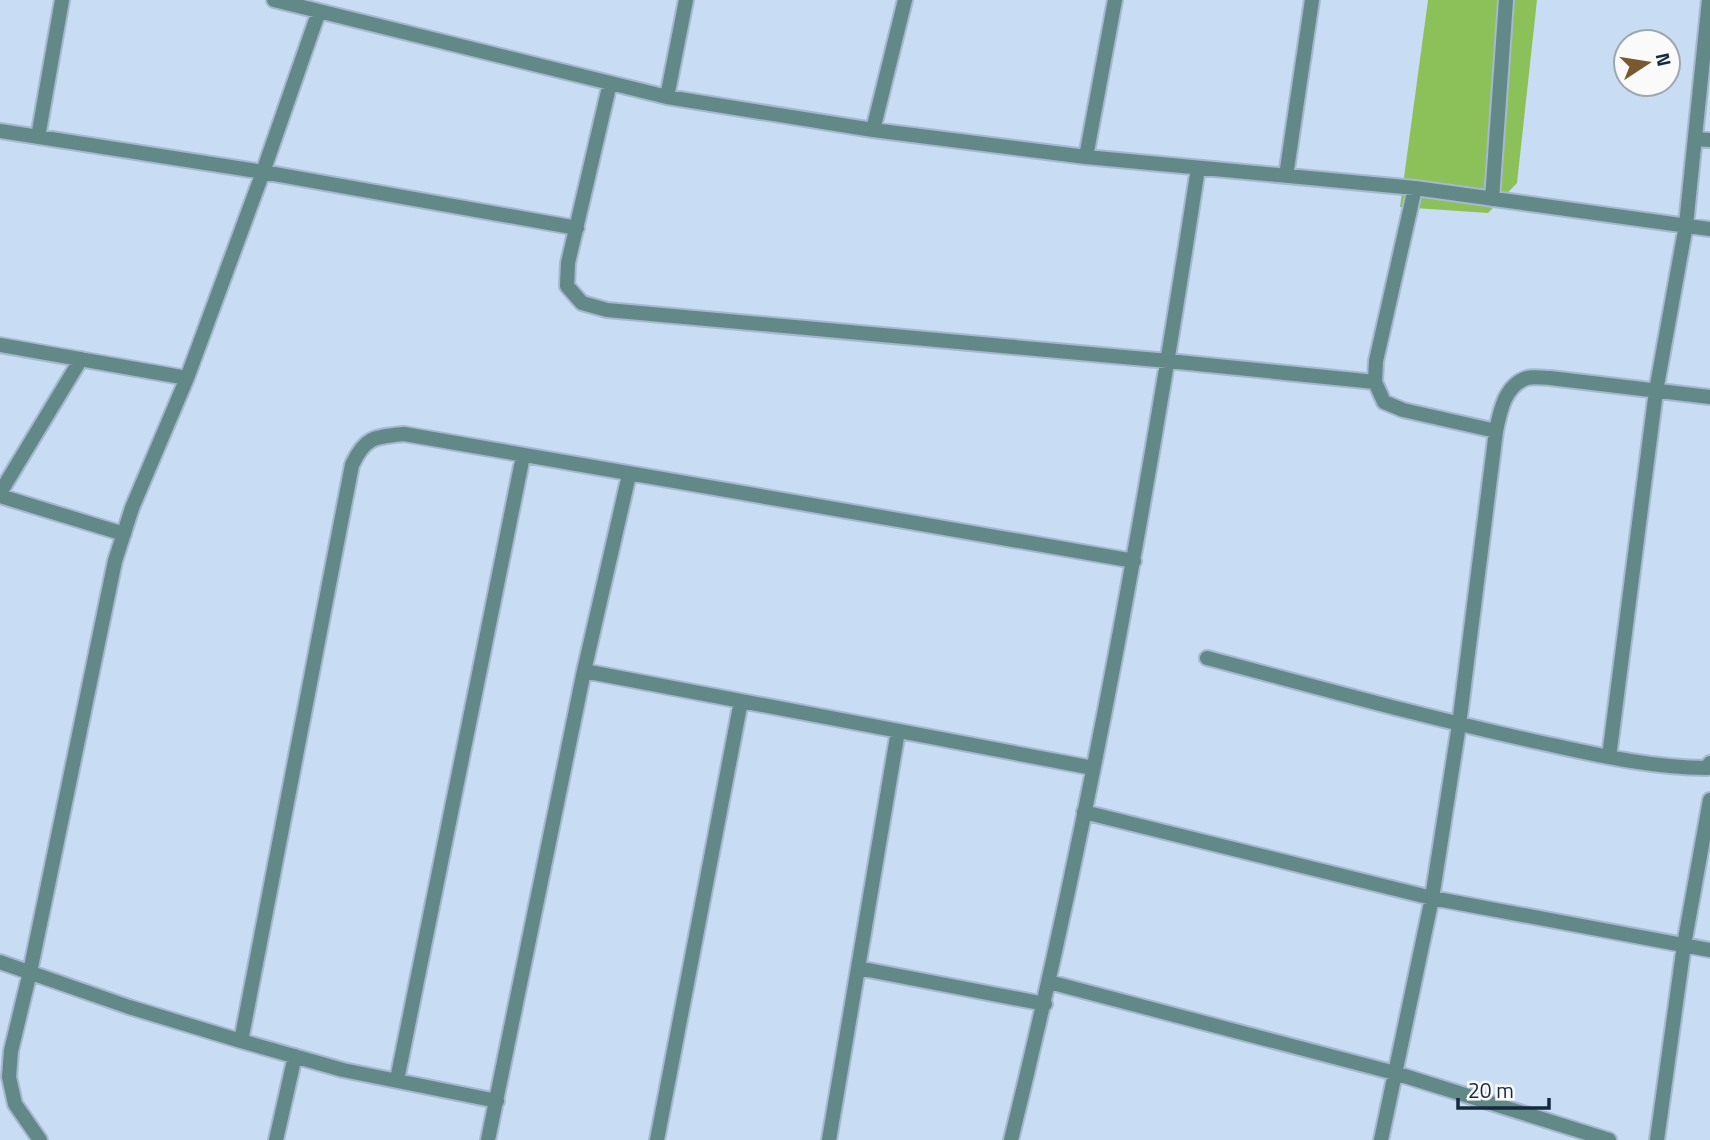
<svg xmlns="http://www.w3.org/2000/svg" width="1710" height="1140" font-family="'Titillium Web',sans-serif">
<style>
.green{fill:#8cc15a}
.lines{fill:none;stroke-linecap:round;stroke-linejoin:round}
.street-casing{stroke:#a4b8cf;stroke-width:18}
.street{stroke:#628987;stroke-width:14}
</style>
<rect width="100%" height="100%" fill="#c8dcf3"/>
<path class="green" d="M1428,0h109l-20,183 -29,30 -88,-6z"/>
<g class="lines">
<defs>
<path id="street" d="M274,0l393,97 206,33 213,27 329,31 295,41
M610,83l-42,180 -1,23 15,17 25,7 561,51 207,21
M667,97l19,-97
M873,130l32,-130
M0,131l263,41 314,56
M38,137l24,-137
M1695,139l15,1
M1086,157l29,-157
M1286,176l26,-176
M1415,188l-39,173 -1,21 9,20 19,8 93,21
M1492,199l14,-199
M0,345l187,33
M0,493l81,-134
M0,496l124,38
M1207,658c110,29 220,60 331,84 55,12 112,26 169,26l3,-5
M584,671l509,97
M1609,757l47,-366 30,-166 23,-225
M1084,812l348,86 278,52
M0,962l129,45 112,34 102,29 154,31
M858,968l187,36
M1049,982l346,91 214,67
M241,1041l111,-576c13,-28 22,-28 52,-31l730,127
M397,1080l126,-624
M40,1140l-25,-36 -6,-27 2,-26 19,-79 85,-411 17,-53 55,-130 76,-206 56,-161
M276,1140l19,-84
M488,1140l96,-469 45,-196
M657,1140l84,-439
M829,1140l69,-409
M1011,1140c79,-321 137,-646 187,-972
M1381,1140l51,-242 27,-173 37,-294c4,-20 9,-46 31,-53 7,-2 17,0 23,0l160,19
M1657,1140l27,-195 26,-145"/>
</defs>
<use href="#street" class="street-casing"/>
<use href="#street" class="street"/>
</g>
<g transform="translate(1647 63) rotate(78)"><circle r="33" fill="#fafafa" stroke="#9ea6af" stroke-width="2"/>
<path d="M0-5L12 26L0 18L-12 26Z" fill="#7a592f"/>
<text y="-10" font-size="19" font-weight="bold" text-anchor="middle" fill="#15293f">N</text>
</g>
<path d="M1458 1098v10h91v-10" fill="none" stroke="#15293f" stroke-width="3.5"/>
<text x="1468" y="1098" font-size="21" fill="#15293f" stroke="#fafafa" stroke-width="5" paint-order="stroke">20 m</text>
</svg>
